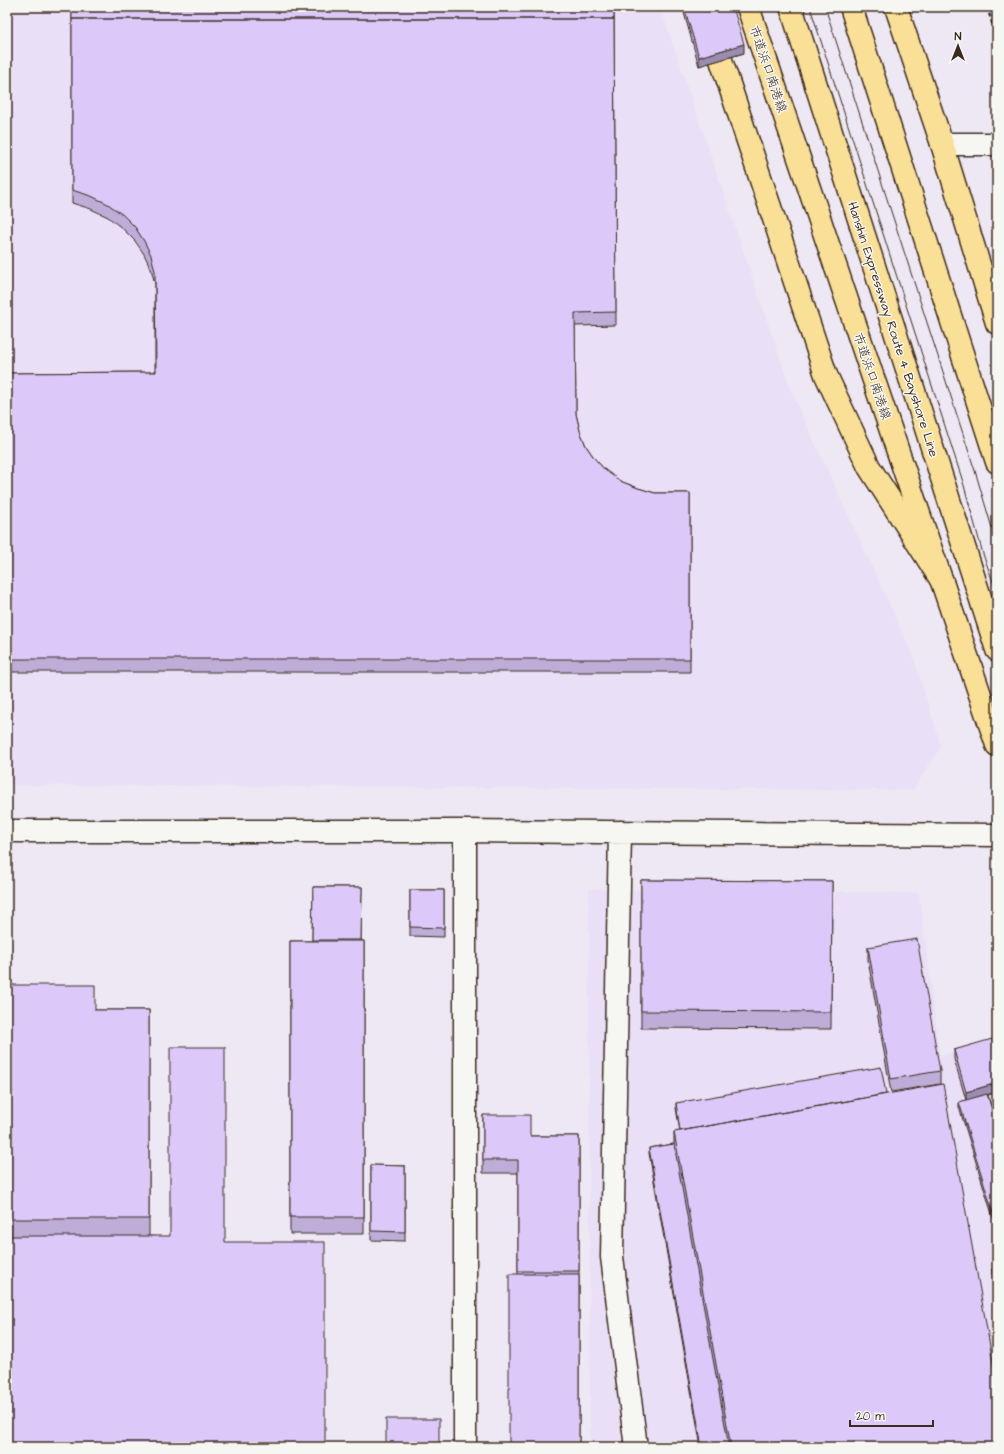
<svg xmlns="http://www.w3.org/2000/svg" width="1004" height="1454" font-family="'Architects Daughter','Klee One',sans-serif">
<style>
.built{fill:#e9dff6}
.lines{fill:none;stroke-linecap:round;stroke-linejoin:round}
.minor-casing{stroke:#3b2a1e;stroke-width:25}
.major-casing{stroke:#3b2a1e;stroke-width:25}
.highway-casing{stroke:#3b2a1e;stroke-width:25}
.path{stroke:#3b2a1e;stroke-width:2.5;stroke-dasharray:4 3;stroke-linecap:butt}
.minor{stroke:#f6f6f2;stroke-width:22}
.major{stroke:#fadf96;stroke-width:22}
.highway{stroke:#fadf96;stroke-width:22}
.tram{stroke:#3b2a1e;stroke-width:1}
.wall{fill:#bdadd7;stroke:#3b2a1e}
.shaded-wall{fill:#9a8daf;stroke:#3b2a1e}
.building{fill:#dcc9fa;stroke:#3b2a1e}
.labels{text-anchor:middle;stroke-width:3;stroke-linejoin:round;paint-order:stroke}
.street-label{font-size:13px;fill:#3b2a1e;stroke:#f6f6f2}
</style>
<rect width="100%" height="100%" fill="#eee8f4"/>
<filter id="ink" filterUnits="userSpaceOnUse"><feTurbulence type="fractalNoise" baseFrequency=".025" numOctaves="2"/><feDisplacementMap in="SourceGraphic" scale="8" xChannelSelector="R" yChannelSelector="G"/><feConvolveMatrix kernelMatrix="1 2 1 2 8 2 1 2 1" color-interpolation-filters="sRGB"/></filter>
<g filter="url(#ink)">
<path class="built" d="M7,7h653l131,384 122,265 28,90 -28,44 -906,-5z
M589,889l330,4 21,163 57,-16v407h-407z"/>
<g class="lines">
<defs>
<path id="minor" d="M942,144h55
M7,831h458l532,4
M465,831v616
M620,832l-8,425 24,190"/>
<path id="major" d="M748,7l249,738
M896,7l46,137 55,179"/>
<path id="highway" d="M704,7l9,29 113,339 43,92 73,114
M791,7l206,643
M851,7l146,455"/>
</defs>
<use href="#minor" class="minor-casing"/>
<use href="#major" class="major-casing"/>
<use href="#highway" class="highway-casing"/>
<path class="path" d="M987,7l10,31"/>
<use href="#minor" class="minor"/>
<use href="#major" class="major"/>
<use href="#highway" class="highway"/>
<path class="tram" d="M810,7l153,475 20,72 14,39
M825,7l151,467 21,71"/>
</g>
<path class="wall" d="M72,7h542l2,318 -41,1 1,88 4,17 6,15 9,13 10,11 15,11 18,7 17,5h35v179h-683v-299l148,-1v-88l-4,-15 -7,-15 -9,-13 -12,-12 -15,-12 -17,-8 -19,-6z
M684,7l60,46 -45,13 -15,-53z
M641,880l191,1 -1,148 -190,-1z
M313,887h49l-1,54h3v293h-74v-293h22z
M410,890h34v47l-34,-1z
M868,947l72,124v13l-49,8 -23,-132z
M7,985l88,25h54v226l76,6 -218,205z
M997,1041v51l-9,3 9,30v98l-2,1 -36,-117v-5l7,-2 -12,-41v-9z
M886,1094l111,353h-296l-52,-294v-5l25,-4v-12l6,-1 -4,-23v-5z
M483,1115l47,21h49v311l-61,-173v-101h-35z
M371,1165l34,1v75l-34,-1z
M997,1268v22l-5,-16v-5z"/>
<path class="shaded-wall" d="M744,44v9l-45,13v-9z
M997,1083v9l-31,9v-9z
M995,1219h2v4l-2,1z"/>
<path class="building" d="M72,7h542v12h-542z
M684,7h49l11,37 -45,13z
M72,19h542l2,293 -41,1 1,101 4,17 6,15 9,13 10,11 15,11 18,7 17,5h35v166h-683v-286l149,-1 -1,-101 -4,-16 -7,-14 -9,-14 -12,-12 -15,-11 -17,-8 -19,-6z
M641,880l191,1 -1,131 -190,-1z
M313,887h49l-1,53h-49z
M410,890h34v38l-34,-1z
M917,939l23,132 -49,8 -23,-132z
M290,941h74v276h-74z
M7,985h88v25h54v209h-142z
M992,1039l1,4 4,-2v42l-31,9 -12,-42z
M170,1047h55v195h100v205h-318v-211h163z
M881,1067l5,27 -206,37 -4,-28z
M943,1084l54,301v62h-266l-57,-315z
M987,1094l10,31v94h-2l-36,-117z
M483,1115h47v21h49v135h-61v-111h-35z
M674,1144l55,303h-27l-53,-299z
M371,1165l34,1v66l-34,-1z
M997,1268v17l-5,-16z
M509,1274h70v173h-70z
M386,1419h53v28h-53z"/>
</g>
<g class="labels">
<g class="street-label">
<text transform="translate(769 69) rotate(71)" y="5">市道浜口南港線</text>
<text transform="translate(894 329) rotate(72)" y="5">Hanshin Expressway Route 4 Bayshore Line</text>
<text transform="translate(873 376) rotate(71)" y="5">市道浜口南港線</text>
</g>
</g>
<rect width="1004" height="1454" fill="none" stroke="#f6f6f2" stroke-width="24"/>
<rect x="12" y="12" width="980" height="1430" fill="none" stroke="#3b2a1e" stroke-width="1.5" filter="url(#ink)"/>
<g transform="translate(958 46)" stroke="#f6f6f2" stroke-width="3" paint-order="stroke">
<path d="M0-3L7 15L0 10L-7 15Z" fill="#3b2a1e"/>
<text y="-6" font-size="11" font-weight="bold" text-anchor="middle" fill="#3b2a1e">N</text>
</g>
<path d="M850 1420v6h83v-6" fill="none" stroke="#3b2a1e" stroke-width="2"/>
<text x="856" y="1420" font-size="12" fill="#3b2a1e" stroke="#f6f6f2" stroke-width="3" paint-order="stroke">20 m</text>
</svg>
